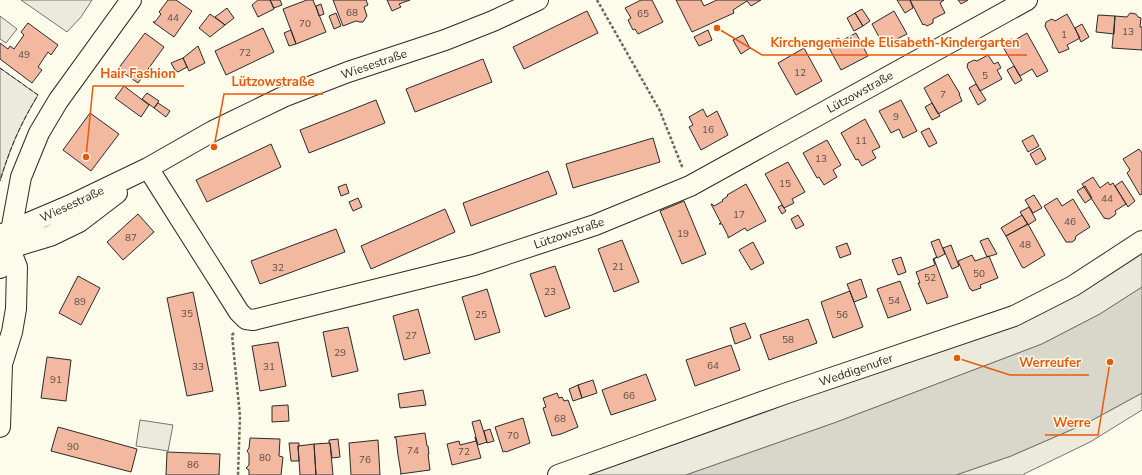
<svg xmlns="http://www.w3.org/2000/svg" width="1142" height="475" font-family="'Nunito Sans',sans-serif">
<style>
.green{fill:#ecebdb;stroke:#74746e}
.parking{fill:#eceadb;stroke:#74746e}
.water{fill:#d8d7c9;stroke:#74746e}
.building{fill:#f2b8a0;stroke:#2b2b2b}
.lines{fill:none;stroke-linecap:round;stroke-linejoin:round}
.minor-casing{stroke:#2b2b2b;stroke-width:22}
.path{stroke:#6a6964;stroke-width:2.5;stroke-dasharray:3 2;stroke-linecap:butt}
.minor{stroke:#fdfbea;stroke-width:20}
.fence{stroke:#2b2b2b;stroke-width:1;stroke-dasharray:5 2;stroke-linecap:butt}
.labels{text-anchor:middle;stroke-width:3;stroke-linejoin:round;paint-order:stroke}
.number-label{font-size:10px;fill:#5d4e48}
.street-label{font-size:12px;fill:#2b2b2b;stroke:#fdfbea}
.leader{fill:none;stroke:#e8590c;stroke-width:1.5}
.callout-dot{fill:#e8590c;stroke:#fdfbea;stroke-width:1.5}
.callout-label{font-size:13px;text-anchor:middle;font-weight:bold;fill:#e8590c;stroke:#fdfbea;stroke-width:3;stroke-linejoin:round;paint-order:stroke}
</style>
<rect width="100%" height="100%" fill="#fdfbea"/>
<path class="green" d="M0,68l38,27c-18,30 -28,53 -38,86z
M1142,249v38l-42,27 -58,30 -208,79 -148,52h-114l297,-103z
M1142,393v17l-52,32 -66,32v1h-68l55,-19 76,-33z"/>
<path class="parking" d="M21,0h71l-11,17 -14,15z
M0,16l17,13 -11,14 -6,-4z
M140,420l33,5 -5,26 -32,-5z"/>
<path class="water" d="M1142,287v106l-55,30 -76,33 -55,19h-270l148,-52 208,-79 58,-30z"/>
<path class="building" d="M168,0h8l16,11 -18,26 -21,-15h2l6,-8 -2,-2z
M258,0h12l4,9 -16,8 -6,-12z
M270,0h10l2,5 -8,3z
M307,0h6l13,32 -30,12 -13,-35z
M333,0h33l2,5 -4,2 3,9 -4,6h-3l-4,-1 -13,5z
M387,0h23l-11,4 2,3 -9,4z
M641,0h11l11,22 -25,12 -3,-5 -2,1 -5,-10 3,-2 -6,-10z
M676,0h25l3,6 13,-6h44l-10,6 -4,-5 -14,9 1,3 -42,19z
M897,0h13l3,8 -8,5z
M910,0h34l-4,3 5,10 -12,6v4l-6,3 -3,-2 -1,1z
M958,0h10l-7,4z
M321,4l3,10 -5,2 -3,-10z
M227,8l7,10 -9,7 -10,-8z
M862,9l8,12 -7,5 -8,-13z
M587,11l11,22 -74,36 -11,-22z
M894,11l13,23 -12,6v4l-6,3 -3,-2 -2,1 -12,-22z
M336,13l5,13 -7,3 -5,-13z
M855,13l8,13 -9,5 -7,-13z
M1130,13l6,1 2,3 3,1 -1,9h2v23l-30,-2 3,-32 12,1z
M210,14l15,11 -15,12 -11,-9z
M1067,14l13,24 -13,7 2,4 -10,4 -14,-27 1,-4 6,-3 3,2z
M1098,15l17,1 -1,18 -18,-2z
M28,23l30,22 -7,10 -3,-3 -10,15 4,3 -10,13 -32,-24v-16l8,6 2,-3 4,3 10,-14 -3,-3z
M1082,24l7,13 -8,5 -6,-14z
M263,28l11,24 -48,23 -11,-24z
M291,30l5,14 -7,2 -5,-13z
M708,30l4,10 -13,6 -5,-9z
M145,33l19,14 -26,36 -20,-14z
M856,33l12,23 -27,14 -14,-26 12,-6 2,3z
M1027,33l21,38 -11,6 -5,-8 -12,7 -17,-29 2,-1 1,-4 5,-3 4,1z
M743,35l7,13 -9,6 -8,-14z
M198,46l7,17 -16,8 -6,-13z
M804,48l18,33 -26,14 -18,-32z
M988,55l6,9 4,-2 3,6 -4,2 5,9 -22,12 -13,-24 1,-4 6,-3 3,1z
M183,58l4,9 -9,5 -3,-2 -4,-7z
M483,59l9,23 -77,30 -9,-23z
M1014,66l8,14 -7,4 -8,-14z
M948,74l12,20h-1l3,7 -24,13 -14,-26z
M976,84l10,16 -8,5 -9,-17z
M124,86l25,19 -8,12 -26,-19z
M147,93l12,8 -5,7 -12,-9z
M376,100l9,23 -76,30 -9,-23z
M901,100l16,31 -14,7 -4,-9 -8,4 -12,-22z
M158,103l12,8 -4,6 -12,-9z
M932,103l8,13 -8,4 -7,-13z
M703,109l4,8 10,-6 11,24 -27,15 -12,-23 4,-2 -4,-8z
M90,113l29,21 -28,37 -28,-21z
M865,119l15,28 -8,4 4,7 -14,8 -4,-7 -2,1 -15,-27z
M929,128l8,15 -8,4 -8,-15z
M1033,135l6,11 -11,6 -6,-11z
M653,138l7,24 -87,26 -7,-24z
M827,140l14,25 -8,5 4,7 -13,8 -5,-8 -2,1 -14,-25z
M271,144l10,23 -74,35 -11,-22z
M1040,148l6,11 -10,6 -6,-11z
M1139,149l3,4v41l-2,1 -13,-22 3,-3 -7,-11z
M788,162l17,30 -13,7 2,4 -10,5 -19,-34z
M548,171l9,23 -86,32 -8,-23z
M1093,177l7,11 8,-6 2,3 3,-2 13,21 -11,7 1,2 -1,2 -6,4 -5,-1 -22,-34z
M1122,181l13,20 -7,6 -13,-21z
M346,184l3,9 -8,3 -3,-9z
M746,184l20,37 -19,10 -2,-3 -17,10v-2l-6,-12h-3l2,-1 -10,-19h1l2,2 9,-5 -1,-1 6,-4 -1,-1z
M1085,186l7,12 -7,5 -8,-12z
M1034,195l8,13 -9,5 -8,-13z
M358,198l4,9 -9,4 -4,-9z
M1057,198l5,8 11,-7 17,28 -14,9 -1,4 -3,2h-6l-22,-36z
M684,201l22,53 -24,10 -22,-53z
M782,205l4,6 -4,3 -4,-7z
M1029,207l7,13 -8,5 -8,-13z
M445,209l10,23 -84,37 -10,-23z
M138,214l16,18 -31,28 -16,-18z
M798,215l6,10 -8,4 -5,-10z
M1022,215l6,9 -22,12 -5,-8z
M1028,224l17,31 -21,13 -2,-1 -16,-31z
M336,229l9,23 -85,32 -9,-23z
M988,238l9,16 -10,3 -7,-16z
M939,239l6,15 -8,4 -6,-16z
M622,240l17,42 -25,10 -16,-43z
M753,242l11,21 -13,7 -12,-20z
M847,243l4,11 -11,4 -4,-11z
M951,245l8,21 -7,3 -9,-21z
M972,255l3,6 14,-5 9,22 -18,7 1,3 -9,3 -1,-2h-1l-12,-28z
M901,257l5,15 -8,3 -6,-15z
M937,257l-3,2 14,38 -21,7 -9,-21h2l-4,-11 19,-7 -2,-6z
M555,266l15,42 -25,9 -15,-43z
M78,276l22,12 -19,37 -22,-12z
M861,279l6,18 -13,5 -7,-18z
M900,281l11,29 -23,8 -11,-29z
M487,289l13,43 -25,8 -13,-43z
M850,291l13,36 -30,11 -12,-36z
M193,292l20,99 -26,5 -20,-98z
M418,309l12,44 -26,7 -11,-44z
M808,319l9,24 -48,17 -9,-25z
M745,323l6,15 -16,6 -5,-16z
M348,327l10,44 -26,6 -9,-45z
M278,342l8,44 -26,5 -8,-45z
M731,345l9,25 -45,16 -9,-26z
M47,357l24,3 -5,41 -25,-3z
M646,374l10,26 -45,15 -9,-25z
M593,380l4,13 -15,5 -4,-13z
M578,385l4,13 -9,3 -4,-12z
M423,390l3,15 -26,3 -2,-14z
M557,393l2,5 3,-1 2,4 4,-1 10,27 -17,7 -9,2 -9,-28 3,-1 -3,-9z
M288,405l1,16 -17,1v-16z
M523,418l7,25 -24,9 -1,-1 -2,1 -8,-25z
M480,420l7,22 -9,3 -6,-23z
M58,427l79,22 -6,23 -80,-21z
M490,429l4,12 -7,2 -3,-12z
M425,433l2,13h1l1,8h-1l2,16 -30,4 1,-1 -3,-18 -2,-17 -2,-1z
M475,437l6,21 -29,7 -5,-21 12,-3 1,4 16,-4z
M250,438l30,1 -1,17 4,1 -2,18h-32v-5l-3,-2 3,-3v-11l-2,-3 2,-3z
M338,439l2,18 -8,1 -2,-15h-1v-3z
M378,440l2,35h-29l-2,-32z
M289,443h10v3h-1l1,15h-8z
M330,443l3,32h-17l-2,-31z
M314,444l2,31h-16l-2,-29z
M167,452l53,2 -1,21h-53z"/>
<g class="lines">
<defs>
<path id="minor" d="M148,168l91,144 7,7 7,1 221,-55 121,-40 95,-39 337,-186
M0,235l71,-30 77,-37 65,-37 70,-34 65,-25 97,-32 48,-19 45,-21
M0,251l50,-15 29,-14 38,-29
M0,268l10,-19 1,-18 10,-54 18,-44 19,-32 73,-101
M2,364l10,-32 4,-23 1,-42 -7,-18
M0,427l2,-63 -2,-12
M558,475l229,-82 227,-77 59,-30 69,-45"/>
</defs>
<use href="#minor" class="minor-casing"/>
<path class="path" d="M597,0l63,111 23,58
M234,333l-2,2 8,81 -2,59"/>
<use href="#minor" class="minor"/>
<path class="fence" d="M0,68l38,27c-18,30 -28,53 -38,86"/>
</g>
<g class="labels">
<g class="number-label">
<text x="352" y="16">68</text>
<text x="643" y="17">65</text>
<text x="173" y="21">44</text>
<text x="305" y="27">70</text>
<text x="1128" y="35">13</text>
<text x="1064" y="38">1</text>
<text x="245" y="56">72</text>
<text x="24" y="58">49</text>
<text x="800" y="76">12</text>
<text x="985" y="79">5</text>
<text x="943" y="98">7</text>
<text x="896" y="120">9</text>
<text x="708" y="133">16</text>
<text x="861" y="144">11</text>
<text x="821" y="162">13</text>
<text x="785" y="187">15</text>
<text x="1107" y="202">44</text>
<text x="739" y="218">17</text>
<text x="1070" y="225">46</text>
<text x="683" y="237">19</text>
<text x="131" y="241">87</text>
<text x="1025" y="248">48</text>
<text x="618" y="270">21</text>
<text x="278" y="271">32</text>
<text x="979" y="277">50</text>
<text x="930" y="281">52</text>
<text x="550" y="295">23</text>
<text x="894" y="304">54</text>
<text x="80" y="305">89</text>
<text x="187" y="317">35</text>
<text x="481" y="318">25</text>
<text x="842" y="318">56</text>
<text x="411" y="339">27</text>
<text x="788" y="343">58</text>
<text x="340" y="356">29</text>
<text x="713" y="369">64</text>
<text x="198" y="370">33</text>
<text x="269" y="370">31</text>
<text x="56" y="383">91</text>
<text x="629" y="399">66</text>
<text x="560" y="422">68</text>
<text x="513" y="439">70</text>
<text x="73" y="450">90</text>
<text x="413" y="454">74</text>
<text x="464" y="455">72</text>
<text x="265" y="461">80</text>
<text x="365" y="463">76</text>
<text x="193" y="468">86</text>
</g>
<g class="street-label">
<text transform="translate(374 64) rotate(-19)" y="4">Wiesestraße</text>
<text transform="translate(860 92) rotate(-29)" y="4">Lützowstraße</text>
<text transform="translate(72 204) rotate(-25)" y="4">Wiesestraße</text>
<text transform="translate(569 233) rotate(-19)" y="4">Lützowstraße</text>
<text transform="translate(856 370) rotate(-19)" y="4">Weddigenufer</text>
</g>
</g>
<path class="leader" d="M717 28L762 55H1027M86 157L93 86H184M214 147L224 94H323M957 358L1010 375H1089M1110 362L1098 435H1045"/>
<g class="callout-dot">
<circle cx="717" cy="28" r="4"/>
<circle cx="86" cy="157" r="4"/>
<circle cx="214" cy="147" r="4"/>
<circle cx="957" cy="358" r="4"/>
<circle cx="1110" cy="362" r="4"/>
</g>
<g class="callout-label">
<text x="895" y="47">Kirchengemeinde Elisabeth-Kindergarten</text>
<text x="138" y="78">Hair Fashion</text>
<text x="273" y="86">Lützowstraße</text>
<text x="1050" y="367">Werreufer</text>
<text x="1072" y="427">Werre</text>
</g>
</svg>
